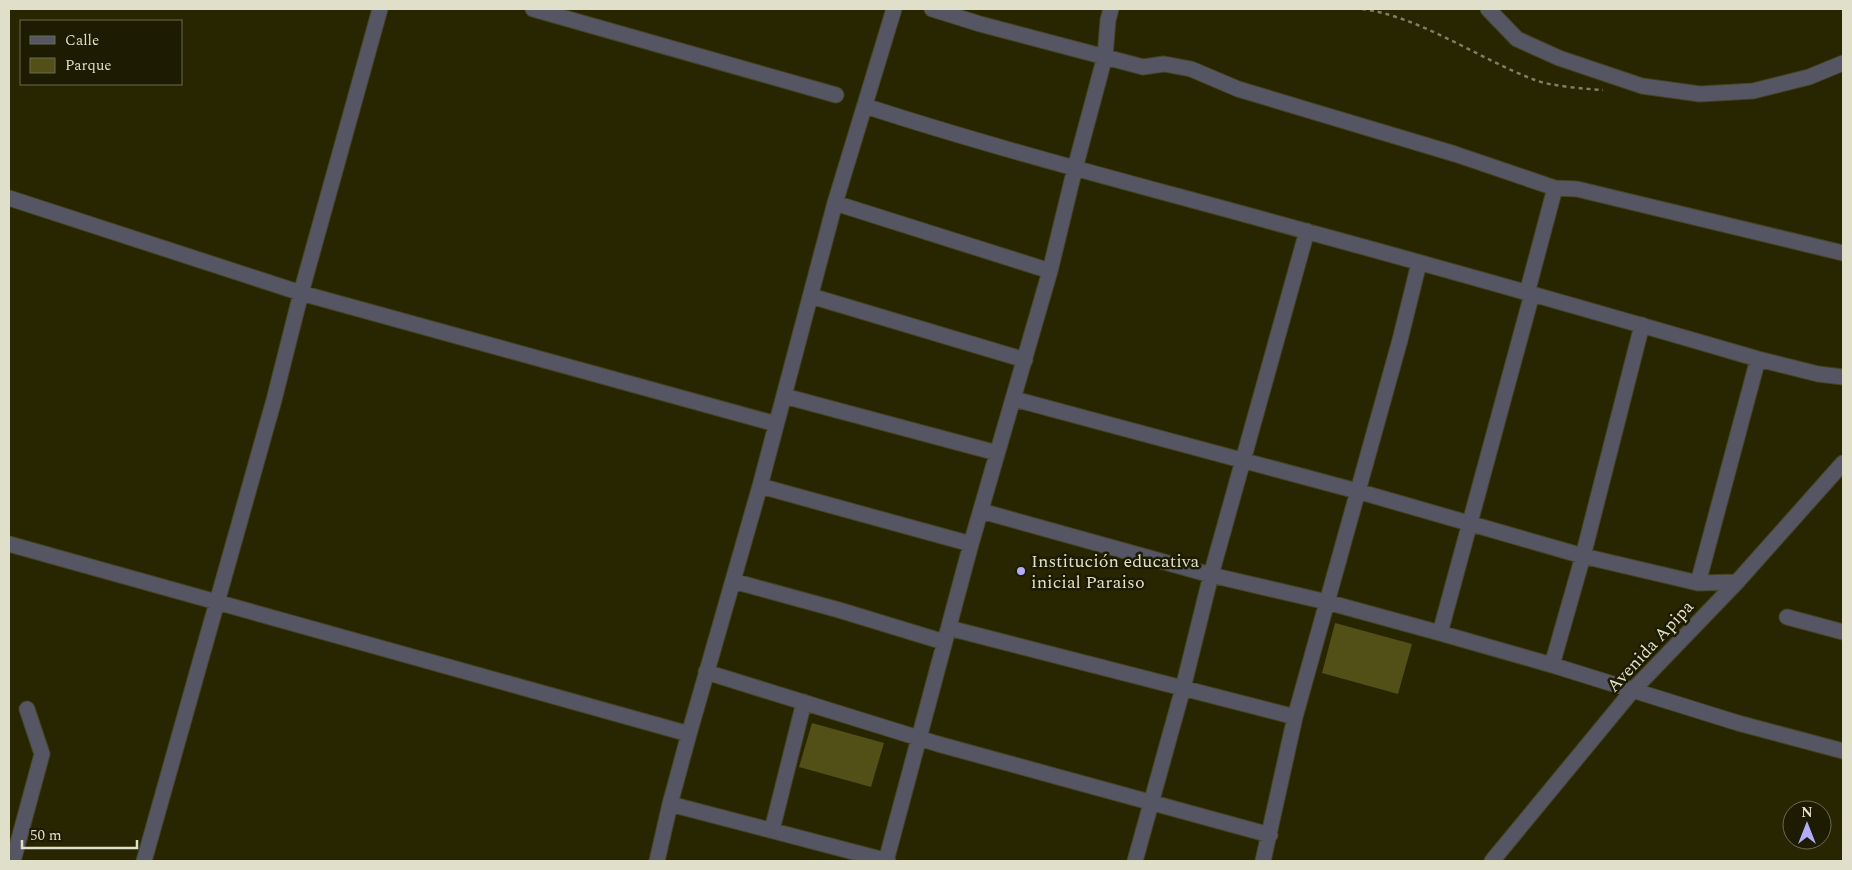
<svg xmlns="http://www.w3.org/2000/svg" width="1852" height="870" font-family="Spectral,serif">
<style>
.green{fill:#525017}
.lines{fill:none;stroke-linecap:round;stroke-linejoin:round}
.minor-casing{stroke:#444421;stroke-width:17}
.path{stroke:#807f62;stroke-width:2.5;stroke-dasharray:4 4;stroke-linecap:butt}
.minor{stroke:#555564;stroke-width:15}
.poi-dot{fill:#b3adf9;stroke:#1d1c02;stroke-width:2}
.labels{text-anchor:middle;stroke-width:5;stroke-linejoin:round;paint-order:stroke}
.poi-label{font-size:18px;fill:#dfdfca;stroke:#1d1c02;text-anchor:start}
.street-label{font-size:18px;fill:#dfdfca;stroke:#1d1c02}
</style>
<rect width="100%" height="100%" fill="#272601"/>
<path class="green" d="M1335,623l77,21 -14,50 -76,-21z
M812,723l72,20 -13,44 -72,-20z"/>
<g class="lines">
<defs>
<path id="minor" d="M533,9l303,86
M932,9l48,15 163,43 21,-3 27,5 47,20 217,65 100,34 22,1 266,64
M1488,9l29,30 42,19 83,28 58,8 53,-3 56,-14 34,-14
M865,106c145,47 293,84 440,125 151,41 302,84 453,128l60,15 25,3
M9,198l292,95 475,131
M835,203l215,68
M1527,293l28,-105
M811,296l214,64
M784,396l213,57
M1014,399l343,92 226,65 115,27 39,-1
M760,486l211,58
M981,511l230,64 116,27 113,31 112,32 186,58 105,28
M9,544l680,190
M733,581l106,29 105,32
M1698,583l60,-224
M1787,617l56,15
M949,628l346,89
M1440,633l92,-339
M1552,665l31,-109 59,-231
M706,672l232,72 332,91
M670,804l218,57
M772,830l32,-128
M13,861l29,-107 -15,-45
M144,861l130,-461 27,-107 79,-284
M657,861l13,-57 19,-70 71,-248 75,-283 59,-194
M886,861l85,-317 79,-273 25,-103 30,-112 3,-36 3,-11
M1135,861l48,-173 28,-113 96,-344
M1263,861l32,-144 105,-377 19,-77
M1492,861l141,-171 104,-108 106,-119"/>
</defs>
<use href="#minor" class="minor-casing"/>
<path class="path" d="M1362,9c57,7 119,51 173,71 15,6 51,9 68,10"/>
<use href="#minor" class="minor"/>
</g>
<circle class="poi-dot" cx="1021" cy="571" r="5"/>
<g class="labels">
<g class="poi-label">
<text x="1031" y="567">Institución educativa<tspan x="1031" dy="21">inicial Paraiso</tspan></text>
</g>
<g class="street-label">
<text transform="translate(1650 646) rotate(-47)" y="6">Avenida Apipa</text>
</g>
</g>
<rect width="1852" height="870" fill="none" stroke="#dfdfca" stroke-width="20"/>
<rect x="20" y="20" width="162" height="65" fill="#1d1c02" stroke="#6b6a52"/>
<rect x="30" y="36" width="25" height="8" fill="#555564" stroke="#6b6a52"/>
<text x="65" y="45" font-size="15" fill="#dfdfca">Calle</text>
<rect x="30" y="58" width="25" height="15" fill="#525017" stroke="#6b6a52"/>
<text x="65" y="70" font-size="15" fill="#dfdfca">Parque</text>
<g transform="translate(1807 825)"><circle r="24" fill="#1d1c02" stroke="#6b6a52"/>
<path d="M0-4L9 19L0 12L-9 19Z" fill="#b3adf9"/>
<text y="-8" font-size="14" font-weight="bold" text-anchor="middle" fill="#dfdfca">N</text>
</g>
<path d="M22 840v8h115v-8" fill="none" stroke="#dfdfca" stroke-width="2.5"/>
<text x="30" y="840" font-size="15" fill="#dfdfca" stroke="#1d1c02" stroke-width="4" paint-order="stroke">50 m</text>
</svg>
